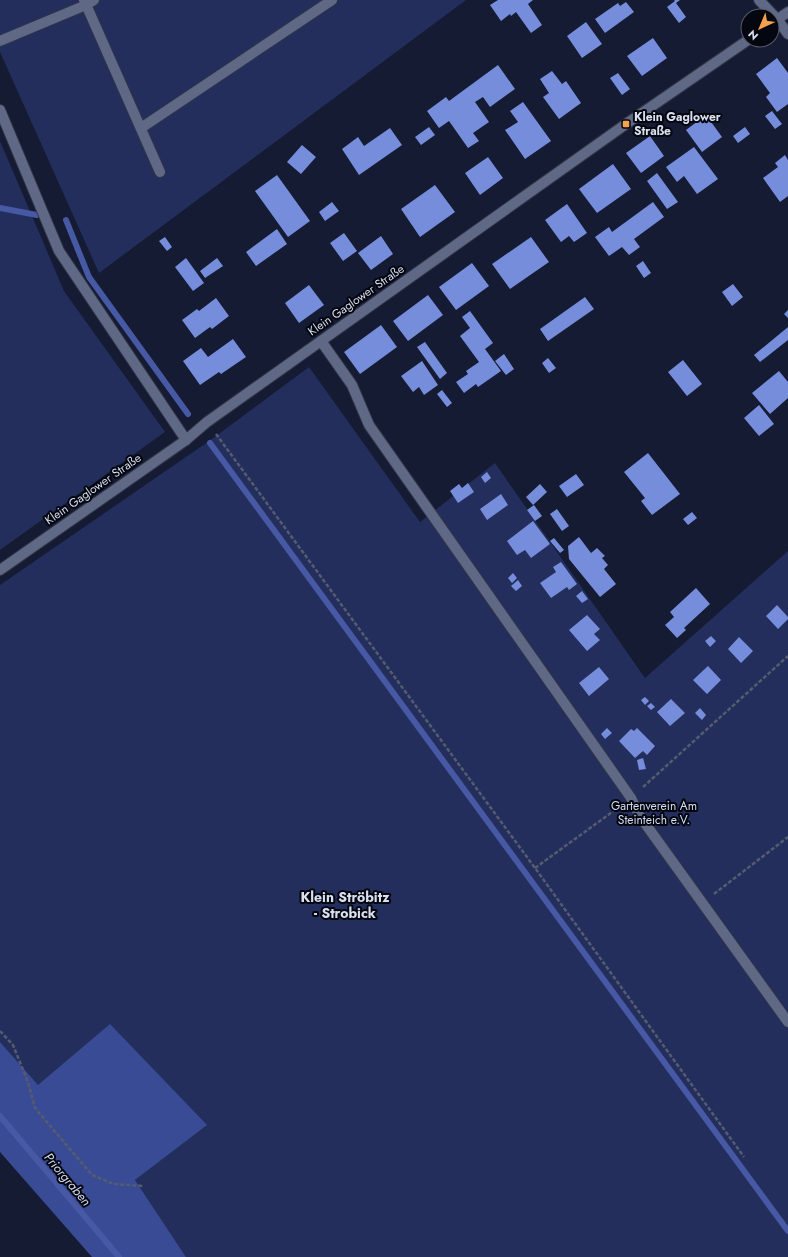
<svg xmlns="http://www.w3.org/2000/svg" width="788" height="1257" font-family="Jost,sans-serif">
<style>
.green{fill:#232e5c}
.forest{fill:#3a4b95}
.lines{fill:none;stroke-linecap:round;stroke-linejoin:round}
.stream{stroke:#4759a4;stroke-width:6}
.building{fill:#768ddc}
.service-casing{stroke:#323548;stroke-width:12}
.minor-casing{stroke:#323548;stroke-width:12}
.path{stroke:#555c70;stroke-width:2.5;stroke-dasharray:4 2;stroke-linecap:butt}
.service{stroke:#5f6985;stroke-width:10}
.minor{stroke:#5f6985;stroke-width:10}
.poi-dot{fill:#f9a04d;stroke:#040610;stroke-width:1.5}
.labels{text-anchor:middle;stroke-width:4;stroke-linejoin:round;paint-order:stroke}
.poi-label{font-size:12px;font-weight:bold;fill:#d9dfef;stroke:#040610;text-anchor:start}
.street-label{font-size:12px;fill:#d9dfef;stroke:#040610}
.park-label{font-size:12px;fill:#d3daef;stroke:#040610}
.water-label{font-size:13px;font-style:italic;fill:#d5dcf1;stroke:#040610}
.quarter-label{font-size:14px;font-weight:bold;fill:#d9dfef;stroke:#040610}
</style>
<rect width="100%" height="100%" fill="#141b32"/>
<path class="green" d="M0,0h466l-367,273 -99,-221z
M0,141l64,150 101,141 -165,118z
M309,367l111,155 75,-59 150,215 143,-127v706h-602l-51,-77 71,-55 -168,-39 -38,-44v-457l212,-146z"/>
<path class="forest" d="M110,1024l97,101 -72,55 51,77h-94l-92,-105v-110l38,43z"/>
<g class="lines">
<path class="stream" d="M0,208l37,7
M66,220l23,57 99,137
M210,443l578,788
M0,1116l119,141"/>
</g>
<path class="building" d="M498,0h35l-5,4 14,21 -11,8 -15,-21 -5,4 -1,-2 -9,7 -11,-16z
M674,0h6l-4,3 10,14 -7,6 -12,-16 8,-6z
M626,2l8,10 -29,21 -10,-14 23,-16 2,3z
M586,22l16,22 -20,14 -15,-22z
M653,38l14,20 -25,18 -15,-20z
M777,58l11,15v31l-11,8 -11,-15 4,-4 -14,-19z
M498,65l17,24 -25,18 -7,-10 -8,5 14,20 -16,11 6,8 -11,7 -19,-27 -10,7 -12,-17 19,-14 3,4z
M552,71l10,13 4,-3 15,22 -22,16 -16,-22 6,-4 -9,-14z
M618,73l12,16 -8,6 -12,-17z
M523,102l28,39 -26,18 -20,-29 13,-8 -8,-11z
M772,111l10,13 -7,5 -10,-13z
M706,115l16,22 -20,15 -16,-22z
M429,127l6,8 -14,10 -6,-8z
M745,127l5,7 -12,9 -5,-7z
M390,128l12,17 -43,30 -17,-26 16,-12 6,9z
M650,136l14,20 -23,17 -15,-20z
M302,145l14,12 -15,17 -14,-12z
M694,147l24,32 -21,15 -13,-18 -7,6 -11,-15z
M785,155l3,5v36l-8,6 -17,-24 15,-11 -3,-4z
M488,157l15,21 -23,17 -15,-22z
M613,164l18,25 -34,24 -18,-24z
M657,173l21,29 -11,7 -20,-28z
M277,175l33,46 -22,16 -33,-46z
M435,185l20,27 -35,25 -19,-28z
M332,202l7,9 -14,10 -6,-9z
M653,202l11,15 -30,22 6,8 -11,8 -7,-8 -13,9 -14,-19 14,-10 3,5z
M567,204l20,29 -13,9 -5,-6 -8,6 -16,-22z
M277,229l10,15 -31,22 -10,-14z
M344,233l13,18 -14,10 -13,-18z
M381,236l12,18 -22,16 -13,-17z
M165,237l7,10 -5,4 -8,-10z
M531,237l18,25 -39,27 -18,-25z
M186,258l18,25 -11,8 -18,-24z
M217,258l6,8 -18,12 -5,-7z
M643,261l8,12 -7,5 -8,-12z
M472,263l17,23 -33,24 -17,-23z
M733,284l10,13 -11,9 -10,-14z
M309,285l15,20 -25,18 -14,-20z
M428,295l15,20 -35,26 -15,-20z
M585,297l9,12 -46,32 -8,-12z
M216,298l13,18 -17,13 -2,-2 -15,11 -13,-18 15,-11 2,2z
M788,310v8l-4,-4z
M470,311l23,32 -8,6 16,22 -23,16 -2,-3 -12,9 -8,-11 12,-8 -2,-3 13,-9 -19,-26 10,-8 -8,-11z
M381,325l16,22 -37,27 -16,-22z
M788,327v13l-28,22 -6,-7z
M233,339l13,18 -25,17 -2,-2 -19,13 -17,-24 18,-13 7,9z
M425,342l22,31 -7,6 -23,-32z
M504,354l10,15 -8,6 -11,-14z
M548,358l8,10 -7,5 -7,-10z
M683,360l19,24 -15,12 -19,-24z
M422,361l16,24 -14,10 -5,-8 -6,5 -12,-16z
M779,371l9,11v16l-18,16 -18,-21z
M442,390l10,13 -5,4 -10,-13z
M759,405l15,19 -15,12 -15,-18z
M648,453l32,41 -28,21 -11,-14 4,-3 -21,-26z
M487,472l4,6 -6,5 -4,-6z
M576,474l8,11 -17,12 -8,-11z
M468,483l6,9 -16,11 -8,-12 9,-7 3,4z
M540,484l7,8 -14,13 -7,-8z
M501,494l7,11 -21,15 -7,-11z
M534,505l8,11 -7,5 -8,-11z
M557,509l12,17 -7,5 -12,-17z
M692,512l5,6 -9,7 -5,-6z
M533,521l17,23 -19,14 -6,-8 -8,5 -10,-14z
M579,537l12,16 6,-5 8,8 -3,2 6,7 -4,4 12,15 -16,13 -31,-38 -1,-13z
M554,538l10,12 -4,3 -10,-12z
M561,562l16,22 -8,6 -2,-3 -16,11 -11,-15 16,-11 -3,-5z
M513,573l4,5 -5,5 -4,-5z
M518,580l4,6 -6,5 -5,-5z
M696,588l14,16 -26,24 2,2 -9,8 -12,-13 9,-8 -4,-5z
M582,591l6,8 -6,4 -6,-7z
M777,605l11,12v2l-10,10 -12,-13z
M587,615l13,14 -6,5 6,6 -13,11 -18,-21z
M711,636l5,5 -6,6 -5,-6z
M739,637l14,14 -12,12 -13,-14z
M708,666l13,14 -14,14 -14,-14z
M599,667l10,12 -20,17 -10,-13z
M645,697l4,4 -4,4 -4,-5z
M671,699l14,14 -15,13 -13,-14z
M651,703l4,4 -4,3 -4,-4z
M700,708l6,7 -4,5 -7,-7z
M607,728l5,5 -7,6 -4,-5z
M637,728l18,18 -8,9 -4,-4 -8,7 -16,-17 12,-12 3,2z
M643,758l3,11 -7,1 -2,-10z"/>
<g class="lines">
<defs>
<path id="service" d="M84,0l76,172
M759,0l18,19
M0,41l86,-36 8,-5
M0,110l59,141 127,189
M141,128l191,-128
M321,341l31,44 17,40 262,373 8,17 149,207"/>
<path id="minor" d="M777,19l11,15
M772,23l16,-11
M0,570l186,-130 21,-18 419,-298 122,-84"/>
</defs>
<use href="#service" class="service-casing"/>
<use href="#minor" class="minor-casing"/>
<path class="path" d="M216,434l319,434 209,289
M643,787l145,-131
M535,868l84,-61
M714,894l74,-57
M0,1031l13,14 15,37 7,26 57,67 22,9 30,2"/>
<use href="#service" class="service"/>
<use href="#minor" class="minor"/>
</g>
<rect class="poi-dot" x="622" y="120" width="8" height="8" rx="2"/>
<g class="labels">
<g class="poi-label">
<text x="634" y="121">Klein Gaglower<tspan x="634" dy="14">Straße</tspan></text>
</g>
<g class="street-label">
<text transform="translate(356 300) rotate(-35)" y="4">Klein Gaglower Straße</text>
<text transform="translate(93 489) rotate(-35)" y="4">Klein Gaglower Straße</text>
</g>
<g class="park-label">
<text x="654" y="810">Gartenverein Am<tspan x="654" dy="14">Steinteich e.V.</tspan></text>
</g>
<g class="water-label">
<text transform="translate(68 1179) rotate(50)" y="5">Priorgraben</text>
</g>
<g class="quarter-label">
<text x="345" y="902">Klein Ströbitz<tspan x="345" dy="16">- Strobick</tspan></text>
</g>
</g>
<g transform="translate(760 28) rotate(224)"><circle r="19" fill="#040610" stroke="#595d69"/>
<path d="M0-3L7 15L0 10L-7 15Z" fill="#f9a04d"/>
<text y="-6" font-size="11" font-weight="bold" text-anchor="middle" fill="#d9dfef">N</text>
</g>
</svg>
